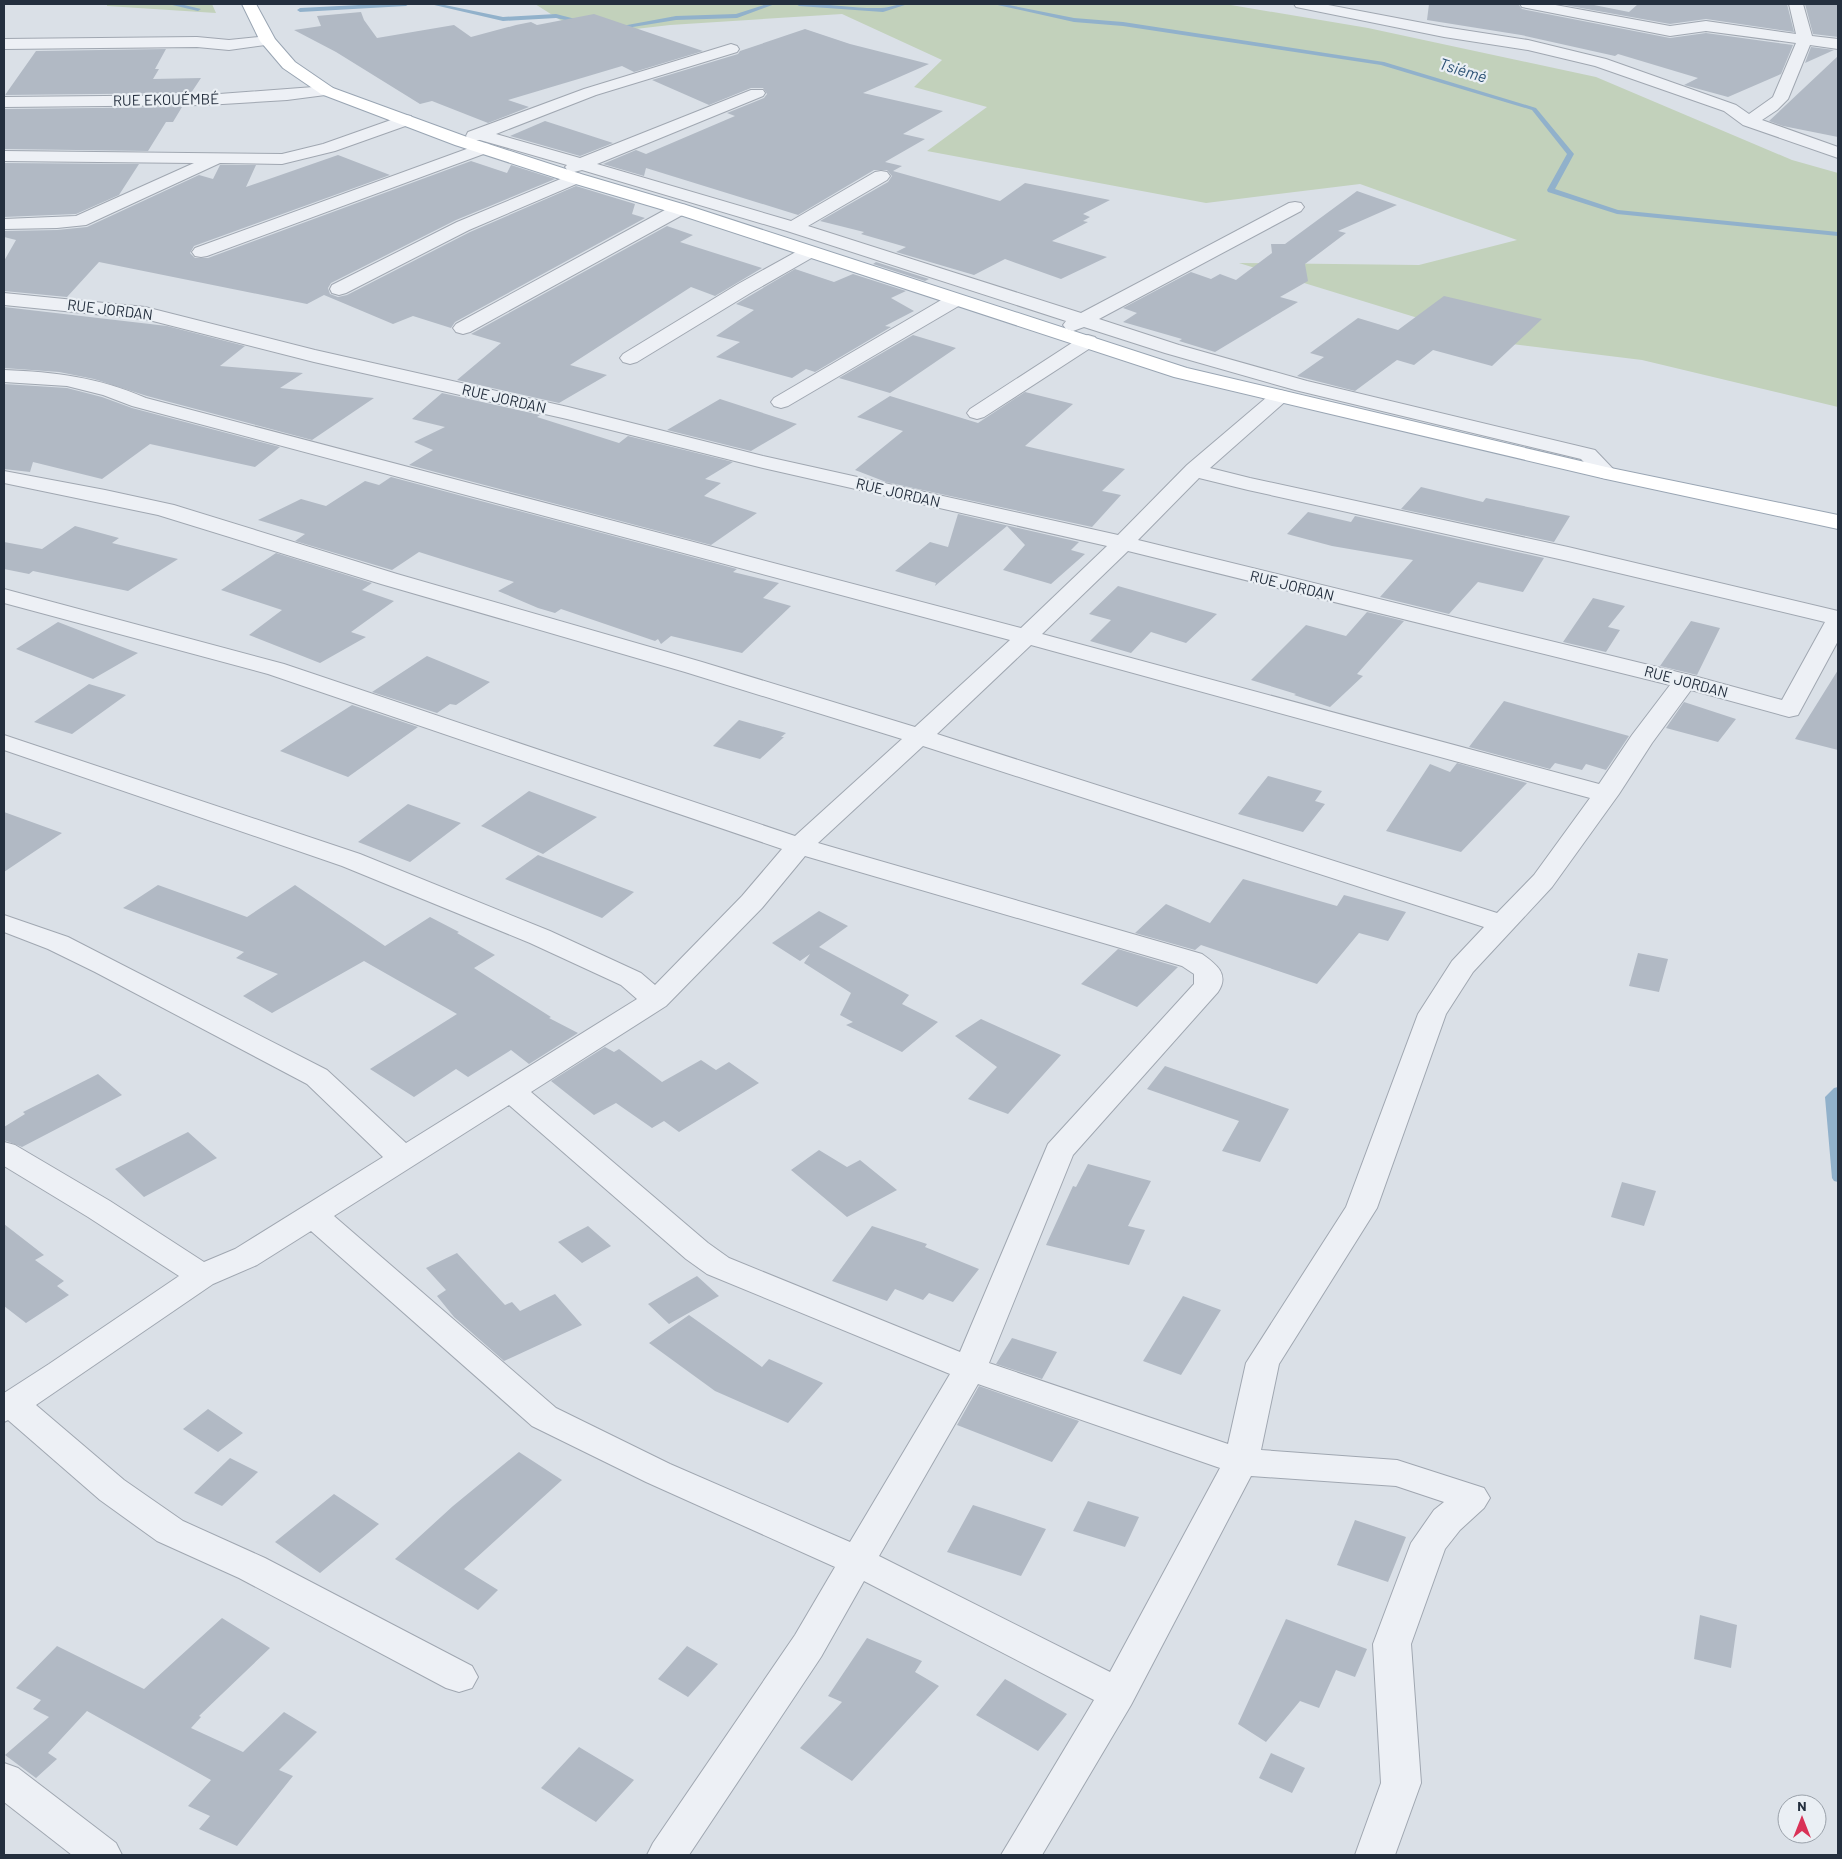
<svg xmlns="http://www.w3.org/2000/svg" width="1842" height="1859" font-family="Barlow,sans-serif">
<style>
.green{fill:#c2d1bb}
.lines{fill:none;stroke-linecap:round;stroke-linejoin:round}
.stream{fill:#91b1cb;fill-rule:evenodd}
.building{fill:#b1b9c4}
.minor-casing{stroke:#a0a7b1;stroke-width:2}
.major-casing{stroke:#99a5b3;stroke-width:2}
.minor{fill:#edf0f5;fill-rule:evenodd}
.major{fill:#fff;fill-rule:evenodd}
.labels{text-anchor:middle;stroke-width:4.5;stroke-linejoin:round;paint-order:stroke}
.far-street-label{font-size:15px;fill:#242f3e;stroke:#eaeff4}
.far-water-label{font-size:16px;font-style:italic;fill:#2b5174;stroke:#eaeff4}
</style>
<rect width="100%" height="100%" fill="#dae0e7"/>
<path class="green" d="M107,4h105l4,9 -109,-7z
M535,4h690l143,24 228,49 196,83 46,13v234l-196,-47 -146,-18 -257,-79 180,2 98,-25 -157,-56 -154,19 -279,-52 60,-44 -73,-20 28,-27 -100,-46 -172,11 -86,10z"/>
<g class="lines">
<path class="stream" d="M168,4h12l21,5 -3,2z
M378,4h31l-3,2 -106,6 -3,-2 3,-2z
M430,4h10l63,13 53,-3 31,8 -3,2 -28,-6 -53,3z
M767,4h8l-38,14 -61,2 -62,10 -3,-2 65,-12 60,-2z
M796,4c28,-2 57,5 85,4 10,0 18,-5 27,-4l-25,8 -84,-6z
M993,4h11l70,14 49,4 261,40 152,46 38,46 -19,35 63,21 220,22v4l-221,-22 -69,-22 -1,-2 20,-36 -35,-44 -151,-45 -258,-39 -49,-4z
M1838,1087l-1,11 1,84 -4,-1 -2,-3 -7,-81 9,-9z"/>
</g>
<path class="building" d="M1429,4h89l4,5 148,29 36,-5 87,12 -12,29 -53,23 -44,-12 14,-7 -80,-24 -3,2 -94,-21 -94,-15z
M1559,4h30l40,8 9,-8h149l7,28 -88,-13 -36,5z
M1805,4h33v33l-25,-3z
M361,12l3,8 13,18 77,-13 17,12 45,-12 15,-3 6,3 57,-11 109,37 -69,21 -12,-6 -114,34 21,7 -41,16 -56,-22 -12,3 -84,-52 -42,-22 27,-4 -4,-10z
M805,29l45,15 79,20 -66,29 80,18 -40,23 22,5 -40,23 17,4 -9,5 107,30 25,-18 85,17 -27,14 7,3 -7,4 5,1 -36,19 55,16 -46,22 -56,-20 -31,16 -78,-23 10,-5 -45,-13 3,-2 -44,-11 68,-39 4,-6 -5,-6h-13l-76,45 -152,-47 -2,8 -41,-12 33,-14 10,4 89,-38 -8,-3 37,-15 3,-4 -4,-6h-12l-42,17 -57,-25 86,-26 2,-3z
M1811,47l23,3 -29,13z
M166,49l-11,20h4l-6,10 48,-1 -10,15 -186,2 31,-44z
M1838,56v81l-55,-11 -14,-5z
M182,107l-9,15h-7l-18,29 -144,-2v-40z
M545,121l68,22 -33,13 -70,-20z
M338,155l52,20 -196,71 -4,7 5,5h13l263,-97 36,12 4,-8 44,14 -99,41 -125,63 -3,5 2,6 8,3 9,-2 123,-63 106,-46 59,18 -3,10 13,4 -190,104 -4,6 -38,-12 -20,8 -69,-29 -17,9 -208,-42 -32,35 -63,-6v-30l12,-21 -12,-3v-6l53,-1 30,-3 112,-52 14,4 7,-14h36l-10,22z
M4,163l135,1 -20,31 -43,19 -72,3z
M1357,191l40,14 -59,26 8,2 -41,31 3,17 -28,16 18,5 -83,50 -36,-11 3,-2 -59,-17 14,-9 -14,-5 68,-36 20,7 9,-5 16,6 36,-27 -1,-9h14z
M667,226l26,9 -13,7 82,26 -47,28 -24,-9 -121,78 37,10 -48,28 -102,-23 44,-37 -30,-9z
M876,262l53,17 -4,2 -52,-17z
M795,269l39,13 19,-8 53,17 -15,7 23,13 -29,15 6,1 -76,45 -9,-3 -14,9 -76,-21 24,-15 -24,-6 38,-26 -18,-6z
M1444,296l98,23 -50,47 -59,-16 -19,15 -17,-5 -42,31 -58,-15 27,-19 -14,-4 48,-35 40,12z
M4,307l163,19 78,20 -25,20 83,7 -23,15 94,10 -62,42 -165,-44 -53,-17 -35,-7 -55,-4z
M913,335l43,13 -66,45 -51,-15z
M4,384l63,4 35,9 30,11 148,39 -25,20 -105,-23 -48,35 -69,-17 -3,10 -26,-3z
M1025,392l48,12 -48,42 100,23 -23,22 19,4 -29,32 -206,-45 -31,-12 48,-39 -46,-14 33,-21 88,27z
M442,393l98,22 -3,2 82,26 9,-7 105,26 -28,17 16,4 -17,13 53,17 -46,32 -302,-80 24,-15 -19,-8 31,-15 -33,-8z
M720,399l77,25 -46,27 -84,-21z
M391,477l346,92 -4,3 46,11 -16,15 28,8 -49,47 -71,-17 -10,8 -3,-5 -3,2 -94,-32 -6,4 -17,-5 -40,-17 16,-9 -95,-30 -27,18 -97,-29 10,-7 -47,-14 43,-21 25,7 39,-25 14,4z
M1421,487l62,15 3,-4 84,18 -16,26 -153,-33z
M1308,512l43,10 4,-6 189,42 -21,34 -45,-10 -29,32 -69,-17 33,-37 -81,-14 -45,-12z
M958,514l121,28 -8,8 14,4 -34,30 -48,-14 22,-25 -18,-19 -72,60 1,-3 -41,-12 35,-29 18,5z
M75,526l44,12 -7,5 66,16 -50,32 -95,-20 -4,3 -25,-5v-27l38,7z
M276,553l96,30 -10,7 32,11 -43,31 15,5 -46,26 -71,-28 33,-25 -61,-20z
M1118,586l99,28 -31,29 -35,-11 -20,21 -41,-12 21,-21 -22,-6z
M1593,598l32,8 -17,21 12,3 -14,22 -43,-10z
M1367,612l37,9 -47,53 6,2 -33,31 -36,-12 2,-1 -45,-14 55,-55 40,11z
M1691,621l29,7 -23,47 -37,-9z
M58,622l80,31 -45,26 -77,-30z
M427,656l63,26 -34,23 -6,-1 -13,9 -65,-21z
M1838,670v80l-43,-11z
M89,684l37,11 -54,39 -38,-12z
M1504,701l53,15 72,20 -23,34 -20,-6 -4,6 -27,-7 -5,6 -81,-22z
M1684,702l52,17 -18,23 -52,-14z
M352,705l66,22 -70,50 -68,-26z
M739,720l47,13 -5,4h3l-24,22 -47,-13z
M1457,763l70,20 -66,69 -75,-21 44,-67 20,8z
M1268,776l54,15 -7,10 10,3 -22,28 -65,-18z
M529,791l68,26 -54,37 -62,-28z
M408,804l53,19 -51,39 -52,-20z
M4,812l58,21 -58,39z
M538,855l96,37 -32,26 -97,-39z
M1243,879l94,27 7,-11 62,17 -18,29 -29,-8 -42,51 -116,-39 -6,5 -60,-17 31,-29 44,19z
M158,885l89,32 48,-32 90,61 45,-29 29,15 -2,1 38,22 -21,13 77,49 -2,1 29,15 -49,31 -18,-14 -43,27 -12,-8 -42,28 -44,-28 87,-55 -93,-53 -92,52 -29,-17 35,-22 -42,-16 8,-6 -121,-44z
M819,911l29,15 -29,21 90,48 -7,9 36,18 -36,30 -56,-27 7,-3 -13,-7 11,-22 -47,-30 6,-9 -10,7 -28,-18z
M1118,949l60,18 -41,40 -56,-23z
M1638,953l30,6 -9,33 -30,-6z
M981,1019l80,36 -53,59 -40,-15 29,-32 -42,-31z
M605,1047l9,5 5,-3 43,33 39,-22 15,10 13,-8 30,21 -80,49 -15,-11 -12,7 -36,-25 -22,12 -43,-34z
M1165,1066l124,43 -29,53 -38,-11 17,-30 -92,-32z
M98,1074l24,21 -100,52 -18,-7v-13l21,-13 -2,-2z
M188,1132l29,26 -73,39 -29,-28z
M819,1150l28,17 13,-7 37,30 -50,27 -56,-47z
M1088,1164l63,17 -23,45 17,4 -16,35 -83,-20 27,-59 3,1z
M1622,1182l34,9 -12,35 -33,-9z
M4,1224l40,31 -9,5 29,21 -7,5 12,9 -43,28 -22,-17z
M588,1226l23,20 -29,17 -24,-21z
M872,1226l55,18 -2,3 54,22 -26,33 -24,-9 -6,7 -28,-11 -8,12 -55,-20z
M457,1253l48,52 7,-3 8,9 35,-17 27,31 -78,36 -50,-44 -17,-21 9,-6 -20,-22z
M697,1276l22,20 -50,28 -21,-20z
M1183,1296l38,14 -40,65 -38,-14z
M689,1315l73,52 7,-8 54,24 -35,40 -73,-32 -66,-48z
M1012,1338l45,14 -15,27 -46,-15z
M979,1386l100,35 -27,41 -95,-37z
M208,1409l35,24 -25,19 -35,-23z
M519,1452l43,28 -98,89 34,21 -20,20 -83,-51 58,-53z
M230,1458l28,14 -36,34 -28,-13z
M334,1494l45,30 -59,49 -45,-31z
M1088,1501l51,16 -14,30 -52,-16z
M973,1505l73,24 -25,47 -74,-24z
M1355,1520l51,17 -18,45 -51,-17z
M1700,1615l37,10 -6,43 -37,-9z
M222,1618l48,30 -71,68 2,1 -10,11 52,24 41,-40 33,20 -38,38 14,6 -56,70 -38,-17 11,-13 -22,-10 23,-26 -124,-69 -39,42 9,6 -21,19 -31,-23 44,-38 -16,-8 8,-9 -25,-12 41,-42 87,43z
M1286,1619l81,30 -12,28 -19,-7 -17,38 -19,-7 -34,41 -28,-18z
M867,1638l55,23 -7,11 24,14 -87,95 -52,-33 42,-46 -14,-6z
M687,1646l31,18 -30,33 -30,-18z
M1005,1679l62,35 -29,37 -62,-36z
M579,1747l55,33 -38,42 -55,-34z
M1271,1753l34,15 -13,25 -33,-15z"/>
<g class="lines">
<defs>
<path id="minor" d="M1294,4h29l121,23 84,13 78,19 130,46 13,9 24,-17 23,-54 -90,-12 -36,5 -143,-28 -5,-1 -2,-3h30l120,22 36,-5 90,13 -7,-30h14l9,32 26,3v10l-28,-4 -22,54 -11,11 -15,10 76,27v11l-95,-33 -19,-14 -129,-45 -67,-16 -84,-13 -143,-29 -5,-1z
M268,36l5,2 3,3 -3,3 -44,6 -32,-3 -193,2v-10l193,-2 32,3z
M731,44l6,2 2,3 -2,3 -141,43 -100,39 84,24 171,-68h12l2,3 -2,3 -166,68 194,57 84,-49 6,-1 6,1 3,4 -3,4 -79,46 273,87 208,-110 6,-1 6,1 3,4 -3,4 -202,108 80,26 128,36 288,69 22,23 -3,5c-17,4 -23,-9 -33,-19l-286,-69 -130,-37 -81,-26 -11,4 -7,-2 -3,-4 3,-4 -279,-90 -205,-61 -8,2 -6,-1 -3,-4 2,-2 -87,-25h-12l-2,-4 2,-4 116,-43z
M327,86l6,2 2,3 -2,3 -46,6 -81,5 -202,2v-10l202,-2z
M405,115l6,1 2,4 -2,4 -76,27 -53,13 -62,-1 -134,62 -29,3 -53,1v-10l72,-3 118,-53 -190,-2v-10l278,3 41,-10z
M483,143l6,1 2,4 -2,4 -282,104 -6,1 -6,-1 -3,-4 3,-4z
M575,173l6,1 3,4 -3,4 -112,48 -123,63 -7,2 -7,-2 -2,-4 2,-4 125,-63z
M680,204l6,1 3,4 -3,4 -216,119 -7,2 -7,-2 -3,-4 3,-4 218,-119z
M809,247l6,1 3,4 -3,4 -63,36 -115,70 -7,2 -7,-2 -3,-4 3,-4 115,-70 65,-36z
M4,293l141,14 170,43 253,57 195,49 355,79 69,-70 86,-73 7,-2 7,2 3,4 -3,4 -77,68 40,10 318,69 270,64v30l-40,74 -9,2 -98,-27 -39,53 -33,51 -67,93 -79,85 -27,42 -69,194 -98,156 -18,86 136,10 87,28 6,10 -6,10 -24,22 -15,19 -34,95 10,139 -26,72h-40l26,-72 -8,-139 38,-101 23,-33 10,-8 -48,-16 -145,-10 -120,229 -89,150h-41l93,-155 -230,-119 -43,76 -132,198h-42l6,-12 142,-208 40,-68 -189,-85 -114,-56 -221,-195 -54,34 -44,19 -177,121 88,75 59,41 82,37 207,108 6,11 -6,11 -13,4 -13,-4 -207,-110 -82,-37 -57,-41 -92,-80 -4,2v-29l45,-29 130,-88 -91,-59 -84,-51v-24l11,3 95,56 94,61 31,-13 148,-92 -76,-73 -212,-112 -47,-23 -44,-17v-17l64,22 259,133 79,73 231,-144 -16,-14 -91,-42 -188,-77 -338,-116v-15l356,119 190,77 91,42 14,12 87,-89 40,-47 -514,-175 -264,-71v-14l280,75 511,172 107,-97 -217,-67 -304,-88 -223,-69 -154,-32v-12l101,19 69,15 223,69 305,88 213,65 95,-87 -878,-234 -29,-11 -36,-9 -63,-4v-12c52,2 93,7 142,28l875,230 86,-82 -344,-78 -196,-49 -253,-57 -169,-43 -141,-14zM1199,478l49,12 320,71 257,61 -43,78 -88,-24 -556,-136zM1128,551l542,134 -38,50 -33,49 -557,-150zM1031,645l559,153 -56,77 -37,38 -560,-179zM923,746l561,181 -32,34 -34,53 -72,193 -100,156 -18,81 -239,-81 84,-208 145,-163c12,-18 -2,-28 -16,-38l-384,-111zM805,856l377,110 12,8v10l-146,160 -88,208 -231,-94 -21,-15 -177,-151 135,-86 96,-98zM509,1105l177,154 21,15 243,100 -100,168 -180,-78 -114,-56 -222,-192zM978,1384l242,84 -110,204 -231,-116z
M955,294l7,2 2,4 -2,4 -174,102 -7,2 -7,-2 -3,-4 3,-4 174,-102z
M1088,335l7,2 3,4 -3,4 -111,72 -7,2 -7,-2 -3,-4 3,-4 111,-72z
M4,1763l14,5 98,75 6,12h-50l-68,-53z"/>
<path id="major" d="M242,4h14l19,35 20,23 38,26 134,49 114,37 105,31 501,163 419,99 232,48v14l-232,-50 -432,-102 -500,-164 -105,-31 -114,-37 -134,-51 -38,-26 -23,-27z"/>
</defs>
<use href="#minor" class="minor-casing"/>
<use href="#major" class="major-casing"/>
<use href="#minor" class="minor"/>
<use href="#major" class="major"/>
</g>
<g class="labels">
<g class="far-street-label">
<text transform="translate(166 100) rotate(-1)" y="5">RUE EKOUÉMBÉ</text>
<text transform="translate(110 310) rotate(7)" y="5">RUE JORDAN</text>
<text transform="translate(504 399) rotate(13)" y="5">RUE JORDAN</text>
<text transform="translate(898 493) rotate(13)" y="5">RUE JORDAN</text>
<text transform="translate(1292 586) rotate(14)" y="5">RUE JORDAN</text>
<text transform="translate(1686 682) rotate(15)" y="5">RUE JORDAN</text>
</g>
<g class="far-water-label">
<text transform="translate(1463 70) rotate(17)" y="6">Tsiémé</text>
</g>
</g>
<rect width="1842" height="1859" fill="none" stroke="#242f3e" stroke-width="10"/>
<g transform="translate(1802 1819)"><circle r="24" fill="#eaeff4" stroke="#9ba2ab"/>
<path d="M0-4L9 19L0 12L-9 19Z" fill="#d93257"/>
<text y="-8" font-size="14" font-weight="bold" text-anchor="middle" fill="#242f3e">N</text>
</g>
</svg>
